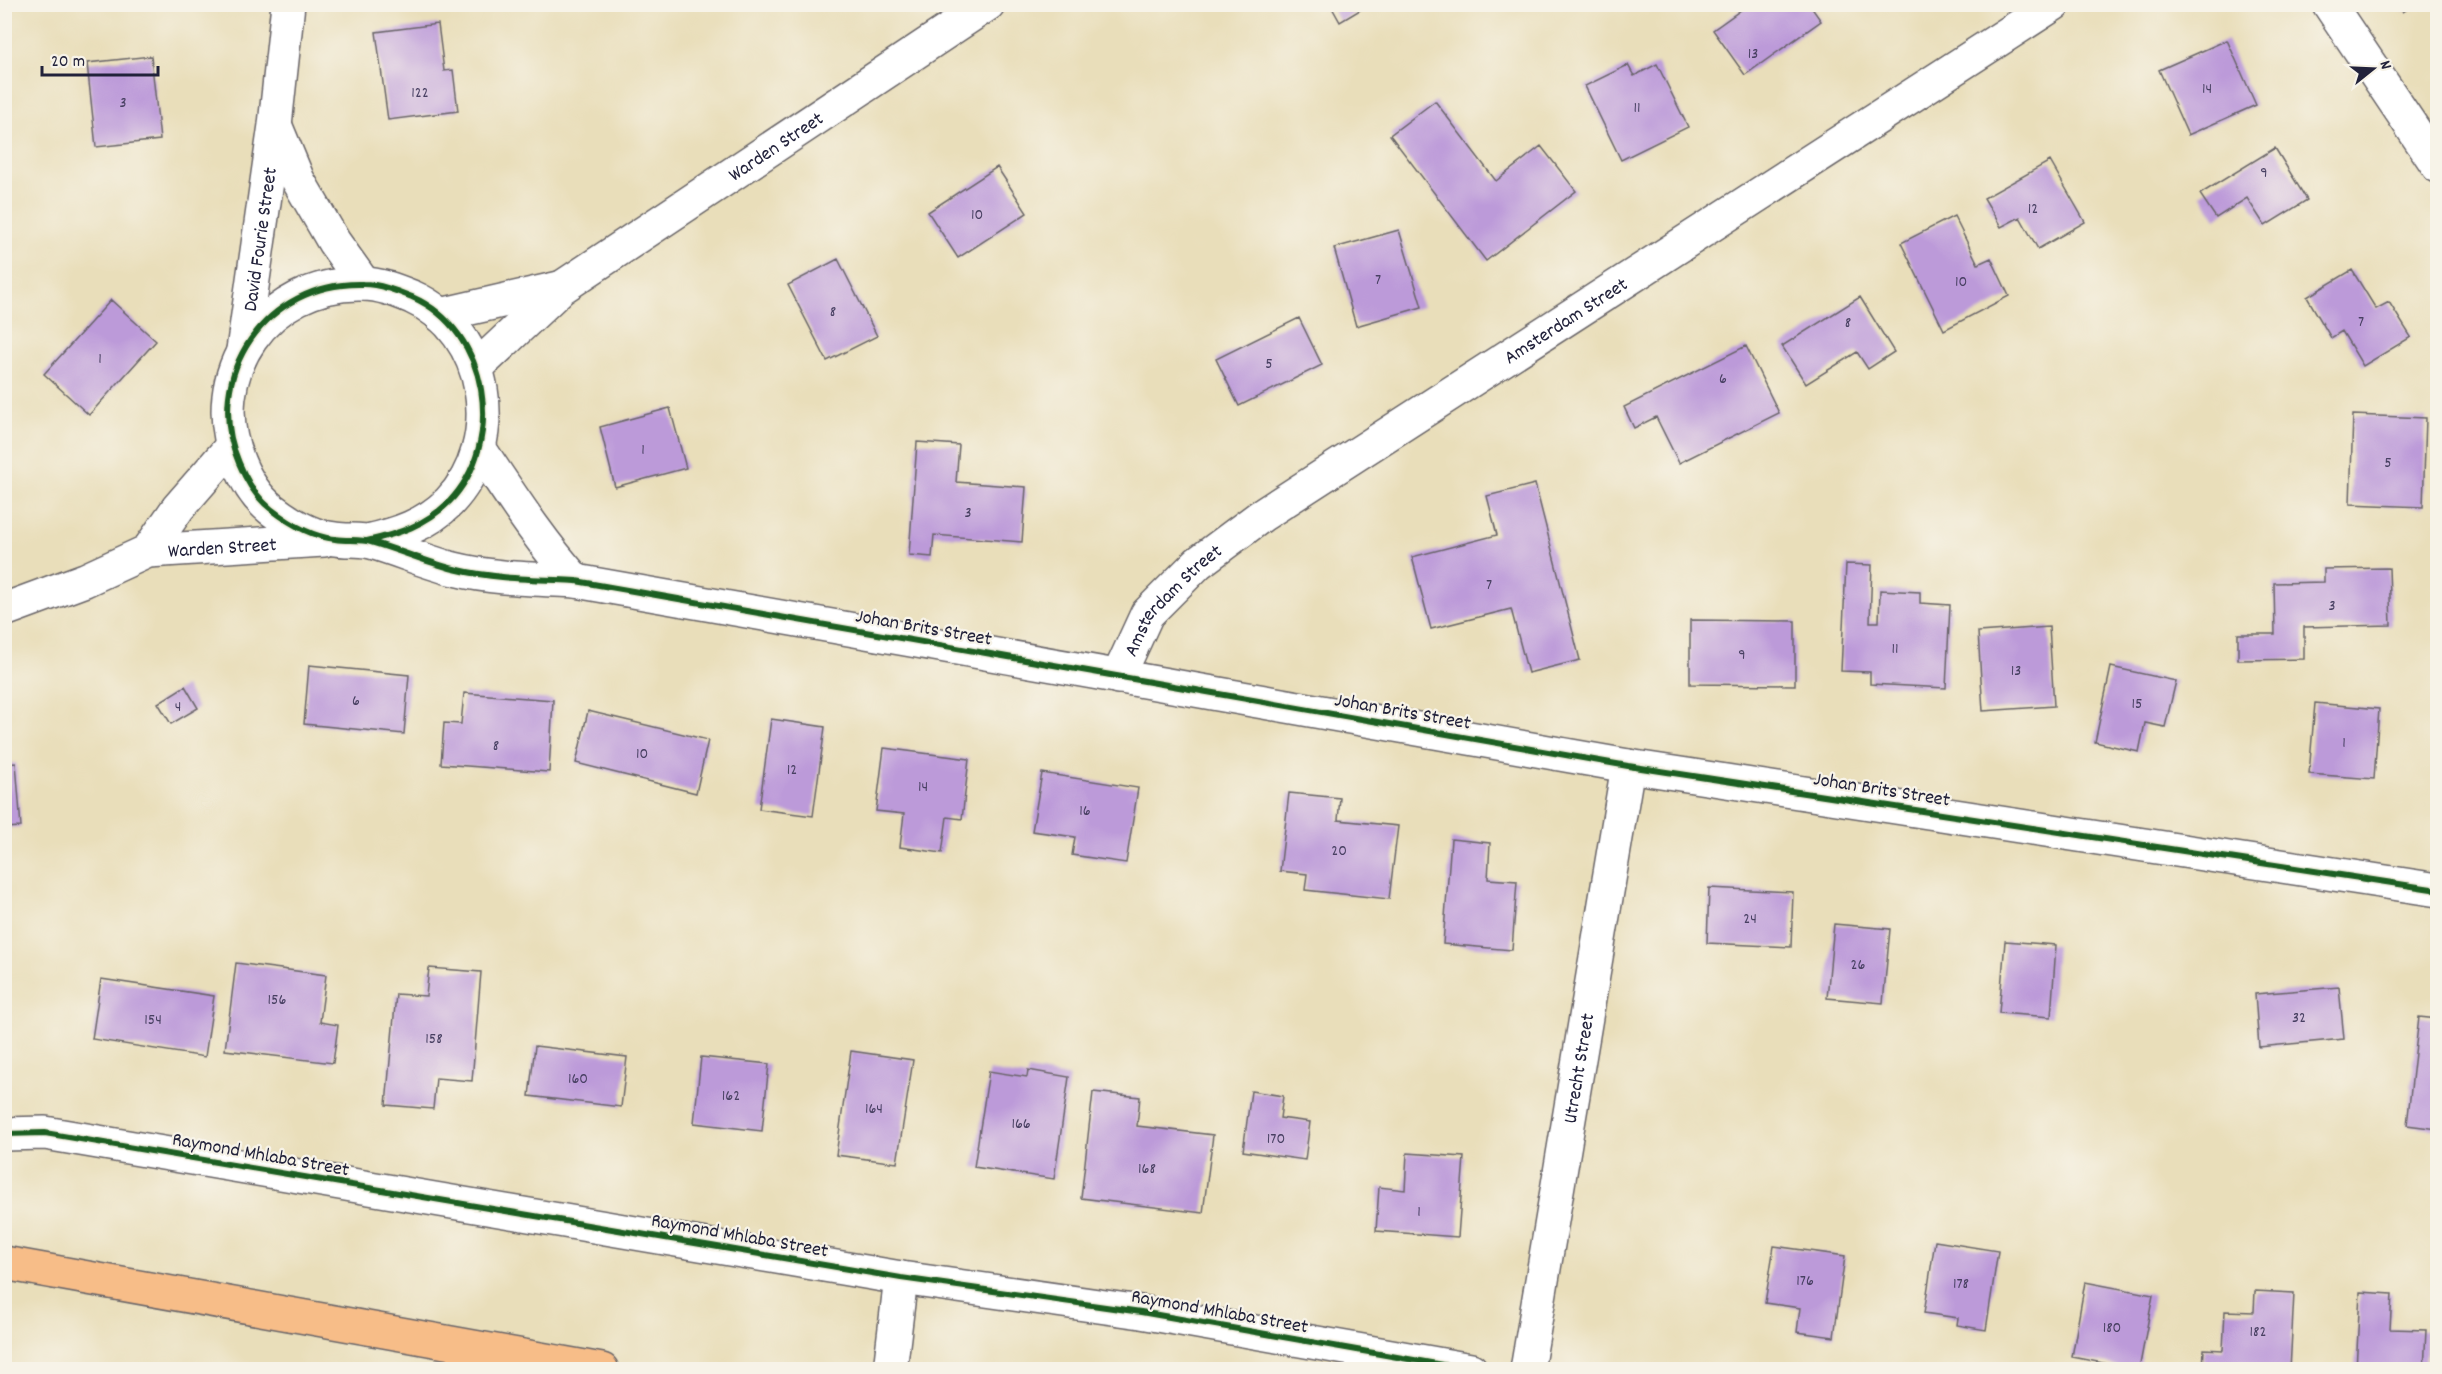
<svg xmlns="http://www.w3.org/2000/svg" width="2442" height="1374" font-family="Dekko,sans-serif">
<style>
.building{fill:#bc9ad9}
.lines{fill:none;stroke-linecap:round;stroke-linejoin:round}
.minor-casing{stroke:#686467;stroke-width:36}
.major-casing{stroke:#686467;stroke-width:36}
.minor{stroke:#fff;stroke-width:33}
.major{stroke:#f7bd88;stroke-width:33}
.cycleway-casing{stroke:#f7f3e8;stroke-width:10}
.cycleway{stroke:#1b5e20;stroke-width:6}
.labels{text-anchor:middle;stroke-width:4.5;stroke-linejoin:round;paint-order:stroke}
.number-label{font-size:16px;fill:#484062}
.street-label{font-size:20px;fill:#22223b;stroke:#f7f3e8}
</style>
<rect width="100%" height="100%" fill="#f7f3e8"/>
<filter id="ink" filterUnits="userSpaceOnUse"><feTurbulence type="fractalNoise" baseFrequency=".0167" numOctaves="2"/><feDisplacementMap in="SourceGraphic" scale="12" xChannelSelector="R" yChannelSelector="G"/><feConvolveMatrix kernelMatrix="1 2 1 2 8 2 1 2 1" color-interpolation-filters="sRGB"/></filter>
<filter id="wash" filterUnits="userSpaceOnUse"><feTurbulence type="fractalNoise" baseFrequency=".008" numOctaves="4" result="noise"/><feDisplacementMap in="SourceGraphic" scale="24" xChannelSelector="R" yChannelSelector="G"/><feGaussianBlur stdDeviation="1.35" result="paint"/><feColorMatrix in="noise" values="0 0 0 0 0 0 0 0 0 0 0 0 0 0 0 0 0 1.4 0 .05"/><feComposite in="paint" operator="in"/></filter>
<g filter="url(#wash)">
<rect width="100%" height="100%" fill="#e9deba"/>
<g id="blocks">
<path class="building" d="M1330,4h40l-30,18z
M1743,4h66l12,17 -76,54 -32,-45 32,-23z
M2398,4h17l-12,8z
M438,24l6,47 9,-1 5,41 -70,9 -12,-88z
M2227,40l29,65 -68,30 -29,-65z
M151,56l9,84 -64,7 -9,-84z
M1657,64l31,63 -67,33 -36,-74 43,-21 6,11z
M1435,101l61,80 45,-35 35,45 -90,70 -96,-126z
M2275,148l32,52 -42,26 -18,-28 -31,20 -16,-24z
M2050,161l35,61 -47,27 -18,-32 -19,10 -17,-29z
M997,167l30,46 -69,45 -30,-46z
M1954,216l24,48 13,-6 18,38 -65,34 -43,-87z
M1399,230l23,77 -66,19 -22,-78z
M838,259l39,77 -50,25 -39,-76z
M2352,270l24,39 13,-7 22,35 -48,29 -21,-35 -11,7 -24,-41z
M1860,297l34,55 -26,17 -11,-17 -51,32 -24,-38z
M111,300l45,41 -67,74 -45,-41z
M1299,318l23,47 -83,41 -23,-47z
M1746,346l33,67 -100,50 -23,-46 -22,11 -10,-21z
M670,408l16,60 -71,19 -15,-60z
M2353,415l73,3 -3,89 -73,-3z
M917,442l42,3 -3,37 70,5 -4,55 -88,-7 -2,22 -23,-2z
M1535,484l45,176 -52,13 -17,-64 -80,20 -19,-72 85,-22 -10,-39z
M1846,564l26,1 -2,57h9l1,-32 40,2v11l30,2 -4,83 -76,-4v-12l-29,-1z
M2389,568l2,57 -87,2v32l-66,1v-26h37l-1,-51 50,-1v-13z
M1690,620l105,1v64l-105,-1z
M2049,627l5,79 -71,5 -5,-79z
M309,665l100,10 -5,59 -100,-10z
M2111,667l65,14 -11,46 -20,-4 -6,29 -44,-10z
M185,686l13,22 -27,16 -13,-21z
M464,693l89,7 -4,72 -108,-8 3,-41 17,1z
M2315,703l64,6 -5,70 -65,-5z
M588,711l120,29 -12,53 -120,-30z
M771,719l54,8 -12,89 -54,-7z
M884,748l85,11 -7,60 -15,-2 -5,36 -42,-6 4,-33 -28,-3z
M16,763l5,64 -17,1v-64z
M1042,773l96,15 -12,75 -54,-8 3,-18 -43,-6z
M1289,793l51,5 -2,22 60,6 -9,73 -84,-9 2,-16 -27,-3z
M1451,839l39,4 -2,36 29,2 -5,69 -69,-6z
M1709,888l84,4 -2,55 -84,-4z
M1834,924l56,5 -7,74 -56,-5z
M2005,941l51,4 -5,72 -52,-4z
M236,963l90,12 -6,47 18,3 -5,38 -108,-13z
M429,968l52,4 -9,109 -36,-3 -3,31 -47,-4 10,-111 30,2z
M101,979l113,17 -9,61 -113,-18z
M2339,987l5,52 -85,8 -4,-53z
M2419,1017l19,2v110l-31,-4z
M535,1046l92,11 -6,50 -92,-11z
M851,1051l62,9 -16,103 -61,-8z
M701,1057l68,7 -7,67 -68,-8z
M1028,1070l41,7 -15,102 -80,-12 15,-96 38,6z
M1251,1091l32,5 -3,22 30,4 -5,38 -62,-9z
M1093,1092l47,5 -3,29 76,9 -10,78 -122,-15z
M1407,1153l57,4 -6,80 -82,-6 3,-44 26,3z
M1935,1241l63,10 -12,79 -29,-5 1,-7 -34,-5z
M1774,1246l71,10 -11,81 -37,-5 3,-24 -35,-5z
M2085,1282l68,13 -14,75 -67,-13z
M2255,1291l39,2 -4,77h-87l1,-21 19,1 2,-39 29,1z
M2360,1292l32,2 -2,35 36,1 -2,40h-68z"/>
</g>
</g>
<g filter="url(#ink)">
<use href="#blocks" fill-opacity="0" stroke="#686467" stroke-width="1.5"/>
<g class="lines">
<defs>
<g id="minor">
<path d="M2329,4l109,162"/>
<path d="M276,127l22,53 36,62 30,42"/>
<path d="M440,315l119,-27"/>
<path id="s1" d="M243,350l32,-225 13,-121"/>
<path id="s2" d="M476,368l85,-80 427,-284"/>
<path d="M479,448c31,46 60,92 97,133"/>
<path d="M367,541c31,-7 59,-16 82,-39 57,-59 41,-171 -37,-205 -15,-6 -32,-13 -49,-13 -96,-3 -162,91 -124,179 7,17 18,35 32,46 18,14 41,28 64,30 12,2 24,0 36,3 28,8 55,20 83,27 40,10 81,10 122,12l1052,185 810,124"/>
<path d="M148,551l30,-43 54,-62"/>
<path id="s3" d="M4,610l81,-30 63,-29 176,-11"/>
<path id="s4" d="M1118,677l29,-63 51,-51 63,-47 793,-512"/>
<path d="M4,1134l41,-1 856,145 240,34 330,58"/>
<path d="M890,1370l11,-92"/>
<path id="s5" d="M1527,1370l101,-604"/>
</g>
<path id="major" d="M4,1263l598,107"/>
</defs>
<use href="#minor" class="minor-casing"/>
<use href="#major" class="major-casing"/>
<use href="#minor" class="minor"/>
<use href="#major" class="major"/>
<defs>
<path id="cycleway" d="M367,541c31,-7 59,-16 82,-39 57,-59 41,-171 -37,-205 -15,-6 -32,-13 -49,-13 -96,-3 -162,91 -124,179 7,17 18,35 32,46 18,14 41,28 64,30 12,2 24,0 36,3 28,8 55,20 83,27 40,10 81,10 122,12l1052,185 810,124
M4,1134l41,-1 856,145 240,34 330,58"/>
</defs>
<use href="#cycleway" class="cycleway-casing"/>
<use href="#cycleway" class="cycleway"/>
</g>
</g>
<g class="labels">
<g class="number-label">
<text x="1753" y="58">13</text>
<text x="2207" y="93">14</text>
<text x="420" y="97">122</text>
<text x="123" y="107">3</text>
<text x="1637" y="112">11</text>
<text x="2264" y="177">9</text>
<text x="2033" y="213">12</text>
<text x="977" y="219">10</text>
<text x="1378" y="284">7</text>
<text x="1961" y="286">10</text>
<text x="833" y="316">8</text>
<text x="2361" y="326">7</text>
<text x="1848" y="327">8</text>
<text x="100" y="363">1</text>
<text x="1269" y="368">5</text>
<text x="1723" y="383">6</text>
<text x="643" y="454">1</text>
<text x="2388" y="467">5</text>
<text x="968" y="517">3</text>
<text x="1489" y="589">7</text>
<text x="2332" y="610">3</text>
<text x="1895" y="653">11</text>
<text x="1742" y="659">9</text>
<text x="2016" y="675">13</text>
<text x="356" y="705">6</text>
<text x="2137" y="708">15</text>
<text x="178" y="711">4</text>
<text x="2344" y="747">1</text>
<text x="496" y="750">8</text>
<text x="642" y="758">10</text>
<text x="792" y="774">12</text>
<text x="923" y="791">14</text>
<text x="1085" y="815">16</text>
<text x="1339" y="855">20</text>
<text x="1750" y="923">24</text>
<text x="1858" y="969">26</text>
<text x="277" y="1004">156</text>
<text x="2299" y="1022">32</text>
<text x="153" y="1024">154</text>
<text x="434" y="1043">158</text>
<text x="578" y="1083">160</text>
<text x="731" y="1100">162</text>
<text x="874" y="1113">164</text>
<text x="1021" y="1128">166</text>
<text x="1276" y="1143">170</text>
<text x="1147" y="1173">168</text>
<text x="1419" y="1216">1</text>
<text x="1805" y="1285">176</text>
<text x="1961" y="1288">178</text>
<text x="2112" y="1332">180</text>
<text x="2258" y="1336">182</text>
</g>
<g class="street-label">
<text dy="7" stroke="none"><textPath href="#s2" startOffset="374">Warden Street</textPath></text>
<text dy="7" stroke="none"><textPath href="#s1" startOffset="112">David Fourie Street</textPath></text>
<text dy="7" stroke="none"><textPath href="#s4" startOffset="582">Amsterdam Street</textPath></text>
<text dy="7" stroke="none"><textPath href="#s3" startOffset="230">Warden Street</textPath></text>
<text dy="7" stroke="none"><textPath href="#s4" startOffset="96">Amsterdam Street</textPath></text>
<text transform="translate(924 626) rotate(10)" y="7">Johan Brits Street</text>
<text transform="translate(1403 710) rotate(10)" y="7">Johan Brits Street</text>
<text transform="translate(1882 788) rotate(9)" y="7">Johan Brits Street</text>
<text dy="7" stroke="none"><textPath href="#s5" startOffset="306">Utrecht Street</textPath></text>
<text transform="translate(261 1153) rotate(10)" y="7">Raymond Mhlaba Street</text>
<text transform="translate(740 1234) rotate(10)" y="7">Raymond Mhlaba Street</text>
<text transform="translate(1220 1310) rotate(10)" y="7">Raymond Mhlaba Street</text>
</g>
</g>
<rect width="2442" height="1374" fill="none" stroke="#f7f3e8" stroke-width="24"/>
<g transform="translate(2373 69) rotate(72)" stroke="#f7f3e8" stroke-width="4.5" paint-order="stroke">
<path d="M0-4.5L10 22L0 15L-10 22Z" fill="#22223b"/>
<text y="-9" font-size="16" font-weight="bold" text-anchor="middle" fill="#22223b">N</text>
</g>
<path d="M42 66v9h116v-9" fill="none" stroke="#22223b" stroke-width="3"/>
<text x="51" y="66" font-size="18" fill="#22223b" stroke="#f7f3e8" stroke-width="4.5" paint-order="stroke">20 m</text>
</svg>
